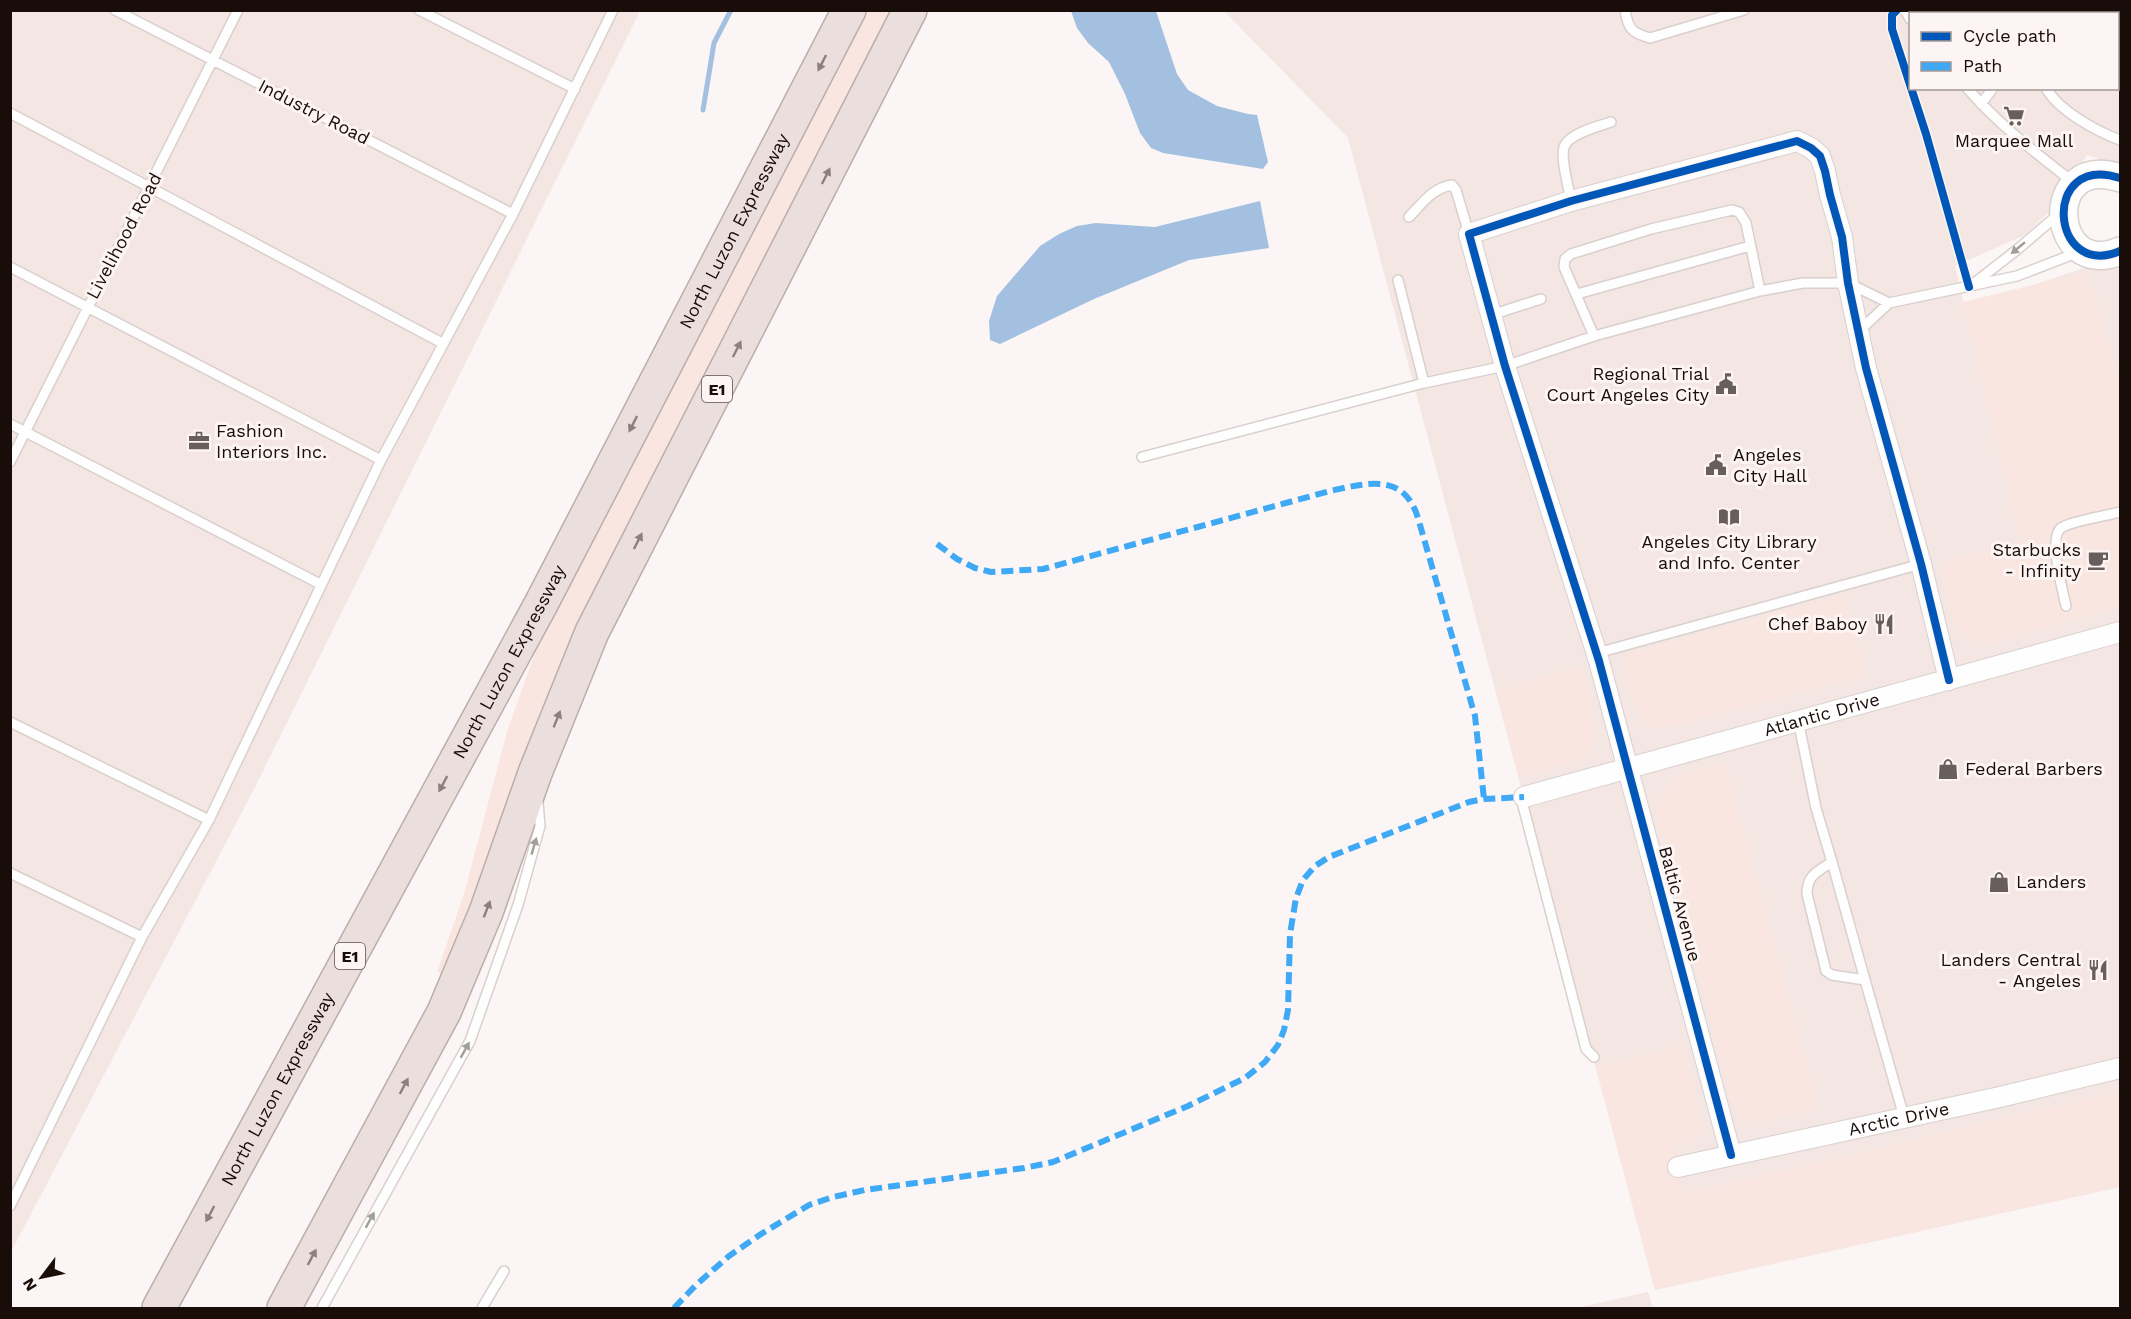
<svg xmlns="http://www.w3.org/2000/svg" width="2131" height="1319" font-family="'Work Sans',sans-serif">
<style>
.built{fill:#f3e6e3;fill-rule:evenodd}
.green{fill:#fae6e0}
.water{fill:#a3c0e0}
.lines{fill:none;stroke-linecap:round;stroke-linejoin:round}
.stream{stroke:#a3c0e0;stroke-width:5}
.service-casing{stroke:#d9d0cd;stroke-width:12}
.minor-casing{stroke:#d9d0cd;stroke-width:22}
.secondary-casing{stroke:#d9d0cd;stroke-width:30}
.motorway-casing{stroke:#bbadaa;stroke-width:36}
.path{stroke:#d7d6d6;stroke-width:3;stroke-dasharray:1.5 4.5;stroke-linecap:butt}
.service{stroke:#fefefe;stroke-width:9}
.minor{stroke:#fefefe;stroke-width:20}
.secondary{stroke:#fefefe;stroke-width:27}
.motorway{stroke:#eadfdc;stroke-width:33}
.quiet{stroke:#3fa9f5;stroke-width:6;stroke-dasharray:12 6;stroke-linecap:butt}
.cycleway-casing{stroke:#fdf5f3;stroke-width:11}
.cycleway{stroke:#0057b8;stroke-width:8}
.oneway{fill:#8c807d}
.oneway2{fill:#a29e9c}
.labels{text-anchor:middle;stroke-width:6;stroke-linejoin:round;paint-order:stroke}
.shield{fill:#fdf5f3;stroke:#5d534f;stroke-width:1.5}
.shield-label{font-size:16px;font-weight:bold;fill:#190d09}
.street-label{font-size:18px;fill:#190d09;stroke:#fdf5f3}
.poi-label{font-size:18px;fill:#190d09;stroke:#fdf5f3;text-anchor:end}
</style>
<rect width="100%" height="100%" fill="#fbf6f5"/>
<path class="built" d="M11,11h629l-387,780 -242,461z
M1224,11h896v155l-33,-11 -30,49 -32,31 -70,31 10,42 155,-52v931l-465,103 -307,-1152zM1910,14h208v74h-208z
M1648,1292l5,16h-77z"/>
<path class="green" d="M857,11h40l-447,966 -13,-5 27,-78 44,-166 31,-86z
M2082,273l12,16 26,98v220l-133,37c-9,-3 -20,-4 -27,-11 -12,-12 -17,-51 -21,-69l81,-23 -57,-239z
M1843,594l23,82 -197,51c-9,1 -15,2 -23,-3 -13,-9 -20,-54 -24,-69z
M1581,666l16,66 -1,8 -7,13 -14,9 -56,15 -23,-86z
M1725,762l94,347 -56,13h-8l-17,-6 -7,-16 -74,-282c2,-42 34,-46 68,-56z
M1685,1043l17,84c-5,14 -13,18 -28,20l10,47 436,-103v96l-465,103 -59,-222z"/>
<path class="water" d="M1071,11h85l21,63 11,16 29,16 31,8 9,1 11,47 -5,7 -100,-16 -12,-5 -11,-15 -15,-39 -16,-32 -21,-19 -11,-15z
M1260,201l9,47 -80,12 -95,39 -94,45 -10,-4 -1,-19 8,-25 43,-50 19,-12 18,-8 19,-3 59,4z"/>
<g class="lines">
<path class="stream" d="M703,110l11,-67 17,-33"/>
<defs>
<path id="service" d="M115,10l398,204
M419,10l156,79
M1625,10c3,19 7,23 25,28l94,-28
M1905,10l5,9
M2118,53h2
M1967,88c31,36 69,65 107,95
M2046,88c13,23 50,43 74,52
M1981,104l12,-16
M10,113l432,230
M1571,201c-2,-12 -12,-46 -6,-56 6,-12 34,-19 46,-23
M1409,217c13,-13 23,-29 43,-32l4,5 13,44
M10,267l371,193
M1398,280l26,103
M1973,284l45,-35 42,-36
M1577,294l173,-48
M1491,315l50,-16
M1859,331l30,-28 128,-27 62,-24
M1594,336l-30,-69 1,-8 6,-5 80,-25 81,-19 7,2 7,11 14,68
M10,424l310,160
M1142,457l282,-74 81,-17 89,-30 166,-45 43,-8h45l41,20
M10,462l228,-452
M2066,606c-3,-14 -18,-69 -5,-78 10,-7 45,-12 59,-16
M1597,653l324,-89
M1798,720l18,88 16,54c-15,10 -25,13 -25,32l19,77 6,4 33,5 39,137
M10,722l199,98
M1521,798l65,251 8,8
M1832,862l33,118
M10,873l132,64 67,-117 172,-360 132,-246 100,-204
M10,1206l132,-269
M322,1308l148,-267 48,-136 22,-79 -2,-24
M482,1308l22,-37"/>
<g id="minor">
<path id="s1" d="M1524,797l596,-165"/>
<path d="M1731,1155l-132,-494 -94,-295 -36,-132 102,-33 226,-60 14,7 9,8 5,15 5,24 12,42 6,46 18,85 55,196 28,116"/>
<path id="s2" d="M1678,1167l322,-70 120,-29"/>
</g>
<path id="secondary" d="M2120,178c-80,-26 -70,103 0,73"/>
<g id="motorway">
<path id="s3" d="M159,1308l382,-704 308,-594"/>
<path d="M284,1308l160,-296 42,-100 49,-139 57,-141 318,-622"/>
</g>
</defs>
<use href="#service" class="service-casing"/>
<use href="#minor" class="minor-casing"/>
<use href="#secondary" class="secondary-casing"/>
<use href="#motorway" class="motorway-casing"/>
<path class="path" d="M1892,15v14l34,105 39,140"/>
<use href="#service" class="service"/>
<use href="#minor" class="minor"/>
<use href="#secondary" class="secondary"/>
<use href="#motorway" class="motorway"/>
<path class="quiet" d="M937,544l20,15 18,9 16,4 52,-3 287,-78c37,-8 74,-19 88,27l57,198 9,83
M674,1308l22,-23 33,-29 32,-22 48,-29 24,-8 32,-7 159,-22 29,-6 135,-56 57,-28 20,-16 13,-17 6,-15 4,-20 2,-76 6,-36 7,-18 12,-14 14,-9 140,-55 15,-3 40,-2"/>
<defs>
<path id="cycleway" d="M1897,10l-5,5v14l34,105 43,153
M2120,178c-80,-26 -70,103 0,73
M1731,1155l-132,-494 -94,-295 -36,-132 102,-33 226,-60 14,7 9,8 5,15 5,24 12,42 6,46 18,85 55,196 28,116"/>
</defs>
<use href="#cycleway" class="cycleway-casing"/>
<use href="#cycleway" class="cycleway"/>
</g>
<defs><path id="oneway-solid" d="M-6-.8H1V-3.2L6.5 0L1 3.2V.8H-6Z" transform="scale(1.5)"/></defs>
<g class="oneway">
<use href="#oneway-solid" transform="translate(822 63) rotate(117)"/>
<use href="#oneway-solid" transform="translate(826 176) rotate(-63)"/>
<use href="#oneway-solid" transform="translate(737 349) rotate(-63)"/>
<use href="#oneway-solid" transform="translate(633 424) rotate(117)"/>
<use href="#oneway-solid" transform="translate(638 541) rotate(-63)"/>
<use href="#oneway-solid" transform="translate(557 719) rotate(-68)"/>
<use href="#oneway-solid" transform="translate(443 784) rotate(118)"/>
<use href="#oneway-solid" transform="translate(487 909) rotate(-69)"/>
<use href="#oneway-solid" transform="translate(404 1086) rotate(-62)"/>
<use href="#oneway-solid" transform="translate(210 1214) rotate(118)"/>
<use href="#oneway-solid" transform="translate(312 1257) rotate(-62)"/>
</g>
<g class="oneway2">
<use href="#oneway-solid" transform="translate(2018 248) rotate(140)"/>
<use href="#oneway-solid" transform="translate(534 846) rotate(-74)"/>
<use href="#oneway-solid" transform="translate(465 1050) rotate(-61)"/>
<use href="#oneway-solid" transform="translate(370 1220) rotate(-61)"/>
</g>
<defs>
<symbol id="supermarket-bare" viewBox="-9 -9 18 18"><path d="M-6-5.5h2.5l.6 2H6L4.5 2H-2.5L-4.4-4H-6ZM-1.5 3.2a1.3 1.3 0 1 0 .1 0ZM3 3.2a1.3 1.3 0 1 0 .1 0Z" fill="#685f5c" stroke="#fdf5f3" stroke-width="2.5" paint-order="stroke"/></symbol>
<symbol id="civic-bare" viewBox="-9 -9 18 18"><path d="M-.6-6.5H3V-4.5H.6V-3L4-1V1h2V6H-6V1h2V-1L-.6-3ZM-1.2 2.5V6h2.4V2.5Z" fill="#685f5c" stroke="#fdf5f3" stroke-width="2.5" paint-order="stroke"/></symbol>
<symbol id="office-bare" viewBox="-9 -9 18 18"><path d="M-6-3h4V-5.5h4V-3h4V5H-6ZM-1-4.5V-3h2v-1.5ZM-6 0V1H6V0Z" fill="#685f5c" stroke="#fdf5f3" stroke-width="2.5" paint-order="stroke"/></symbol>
<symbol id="library-bare" viewBox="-9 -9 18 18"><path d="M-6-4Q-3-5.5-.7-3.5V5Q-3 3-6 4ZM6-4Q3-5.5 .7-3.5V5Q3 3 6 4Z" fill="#685f5c" stroke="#fdf5f3" stroke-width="2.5" paint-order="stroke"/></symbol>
<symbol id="cafe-bare" viewBox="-9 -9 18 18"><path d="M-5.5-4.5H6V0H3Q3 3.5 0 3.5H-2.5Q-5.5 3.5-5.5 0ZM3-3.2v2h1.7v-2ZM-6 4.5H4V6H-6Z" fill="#685f5c" stroke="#fdf5f3" stroke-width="2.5" paint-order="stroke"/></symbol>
<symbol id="restaurant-bare" viewBox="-9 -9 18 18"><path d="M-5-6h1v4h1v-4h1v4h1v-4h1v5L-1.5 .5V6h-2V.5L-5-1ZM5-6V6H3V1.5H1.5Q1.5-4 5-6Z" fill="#685f5c" stroke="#fdf5f3" stroke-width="2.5" paint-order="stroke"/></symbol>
<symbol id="shop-bare" viewBox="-9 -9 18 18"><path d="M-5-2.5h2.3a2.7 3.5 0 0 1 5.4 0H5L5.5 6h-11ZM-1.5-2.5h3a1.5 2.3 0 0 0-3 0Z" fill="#685f5c" stroke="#fdf5f3" stroke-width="2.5" paint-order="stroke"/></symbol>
</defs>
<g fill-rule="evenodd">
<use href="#supermarket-bare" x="1999" y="101" width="30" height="30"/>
<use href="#civic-bare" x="1711" y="369" width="30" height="30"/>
<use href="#office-bare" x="184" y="426" width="30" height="30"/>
<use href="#civic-bare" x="1701" y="450" width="30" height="30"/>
<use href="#library-bare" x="1714" y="502" width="30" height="30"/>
<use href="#cafe-bare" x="2083" y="545" width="30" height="30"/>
<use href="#restaurant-bare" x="1869" y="609" width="30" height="30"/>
<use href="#shop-bare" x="1933" y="754" width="30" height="30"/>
<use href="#shop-bare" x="1984" y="867" width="30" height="30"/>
<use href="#restaurant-bare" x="2083" y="955" width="30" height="30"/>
</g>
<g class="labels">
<g class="shield">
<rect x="702" y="376" width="30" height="26" rx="4.5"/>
<rect x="335" y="943" width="30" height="26" rx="4.5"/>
</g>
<g class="shield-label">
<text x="717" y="395">E1</text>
<text x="350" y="962">E1</text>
</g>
<g class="street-label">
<text transform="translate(314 112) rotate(27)" y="6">Industry Road</text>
<text dy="6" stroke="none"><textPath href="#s3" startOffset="1221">North Luzon Expressway</textPath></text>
<text transform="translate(124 236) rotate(-62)" y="6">Livelihood Road</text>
<text dy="6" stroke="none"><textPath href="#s3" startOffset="735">North Luzon Expressway</textPath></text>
<text dy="6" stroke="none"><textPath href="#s1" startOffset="309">Atlantic Drive</textPath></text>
<text transform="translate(1680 904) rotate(75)" y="6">Baltic Avenue</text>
<text dy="6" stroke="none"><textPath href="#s3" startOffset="249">North Luzon Expressway</textPath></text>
<text dy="6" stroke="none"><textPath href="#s2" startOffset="226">Arctic Drive</textPath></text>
</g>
<g class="poi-label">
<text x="2014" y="147" text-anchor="middle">Marquee Mall</text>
<text x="1709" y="380">Regional Trial<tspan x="1709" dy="21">Court Angeles City</tspan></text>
<text x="216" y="437" text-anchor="start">Fashion<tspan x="216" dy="21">Interiors Inc.</tspan></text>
<text x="1733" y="461" text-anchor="start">Angeles<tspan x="1733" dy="21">City Hall</tspan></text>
<text x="1729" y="548" text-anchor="middle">Angeles City Library<tspan x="1729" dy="21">and Info. Center</tspan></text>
<text x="2081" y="556">Starbucks<tspan x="2081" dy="21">- Infinity</tspan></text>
<text x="1867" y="630">Chef Baboy</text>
<text x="1965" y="775" text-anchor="start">Federal Barbers</text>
<text x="2016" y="888" text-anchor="start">Landers</text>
<text x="2081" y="966">Landers Central<tspan x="2081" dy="21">- Angeles</tspan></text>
</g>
</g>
<rect width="2131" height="1319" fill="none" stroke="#190d09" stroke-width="24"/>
<rect x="1909" y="12" width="210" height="78" fill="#fdf5f3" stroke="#a29895" stroke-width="1.5"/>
<rect x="1921" y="32" width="30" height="9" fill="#0057b8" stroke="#a29895" stroke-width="1.5"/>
<text x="1963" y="42" font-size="18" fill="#190d09">Cycle path</text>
<rect x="1921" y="62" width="30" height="9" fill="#3fa9f5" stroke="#a29895" stroke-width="1.5"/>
<text x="1963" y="72" font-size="18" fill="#190d09">Path</text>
<g transform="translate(42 1277) rotate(238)" stroke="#fdf5f3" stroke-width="4.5" paint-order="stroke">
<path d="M0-4.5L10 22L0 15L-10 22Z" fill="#190d09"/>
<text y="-9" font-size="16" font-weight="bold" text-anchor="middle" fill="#190d09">N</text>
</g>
</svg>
